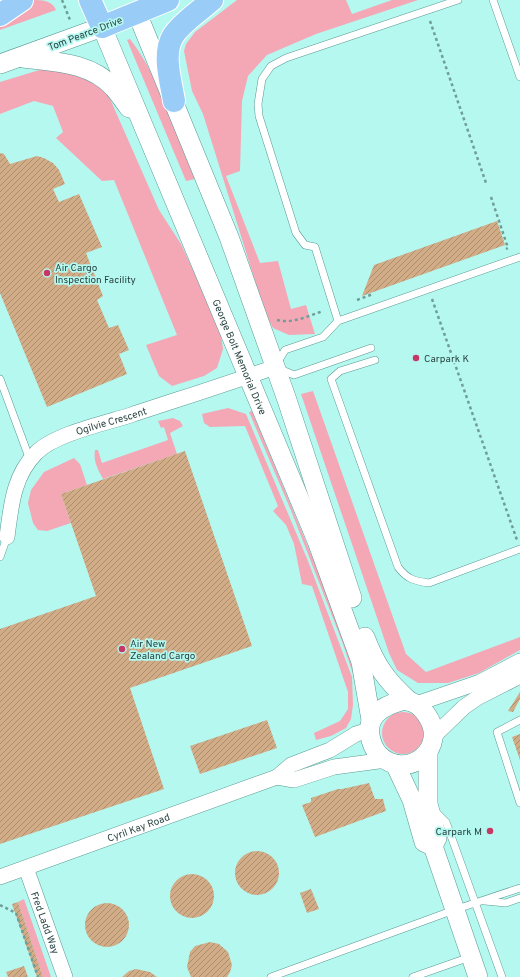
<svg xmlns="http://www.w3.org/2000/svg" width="520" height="977" font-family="Overpass,sans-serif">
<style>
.grass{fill:#f4a8b6}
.building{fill:url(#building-hatch)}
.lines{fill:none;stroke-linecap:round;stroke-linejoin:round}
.service-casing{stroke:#599a93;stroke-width:8}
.minor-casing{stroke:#599a93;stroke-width:16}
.tertiary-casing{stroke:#599a93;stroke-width:20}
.primary-casing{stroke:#fff;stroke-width:24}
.path{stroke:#6f9e99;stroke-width:2.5;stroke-dasharray:3 3;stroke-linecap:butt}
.service{stroke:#fff;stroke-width:7}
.minor{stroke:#fff;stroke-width:15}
.tertiary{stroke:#fff;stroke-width:19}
.primary{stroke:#99ccf7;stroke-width:22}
.poi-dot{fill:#c63863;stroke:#b5f8f0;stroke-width:1.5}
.labels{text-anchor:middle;stroke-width:3.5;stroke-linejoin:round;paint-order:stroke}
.street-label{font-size:10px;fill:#284340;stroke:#b5f8f0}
.poi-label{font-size:10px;fill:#284340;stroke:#b5f8f0;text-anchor:start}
</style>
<defs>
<pattern id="building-hatch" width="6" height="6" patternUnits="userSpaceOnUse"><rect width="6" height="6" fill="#d2ac87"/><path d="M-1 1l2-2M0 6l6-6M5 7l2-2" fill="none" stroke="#aa8e70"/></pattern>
</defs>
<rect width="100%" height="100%" fill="#b5f8f0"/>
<path class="grass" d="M32,0c9,0 20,0 24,10l-56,20v-8z
M237,0h109l6,14 40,-14h26l-102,34 -49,21 -19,21 -6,25 -2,70 -14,5 34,87 18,-2 13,48 15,-4 9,29 -26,1 -16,-7 -8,-15 -62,-199 -11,-23 -8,-40 2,-7 9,-12z
M130,39c31,41 46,93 65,140l-9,2 -59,-141z
M46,68l34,6 27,18 52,118 22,34 39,85 3,20 -6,19 -13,8 -32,10 -13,-10 -13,-31 31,-10 -63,-155 -12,1 -46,-43 7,-6 -10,-26 -19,-5 -34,13v-32z
M313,391l93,263 20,18 94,-35v13l-41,23 -31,10h-30l-21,-13 -8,-17 -88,-259z
M228,408l18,6 62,147 44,116 1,28 -2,14 -5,9 -15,8 -15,4 -2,-7 26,-12 8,-12v-17l-36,-106 -10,-2 -8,-40 -8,-19 -13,-14 5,-5 -33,-80 -35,1 -6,-4 -2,-9z
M252,411l90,218 13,51 -12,-36 -51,-131 -43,-101z
M173,418l7,3 3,5 -13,7 7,21 -74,25c-5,-10 -10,-17 -8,-29h3l4,13 66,-23 -4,-13 -3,1 -3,-7z
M74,458l6,6 7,21 -26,9 10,29 -24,8 -9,-1 -5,-7 -5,-20 3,-13 13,-18z
M382 733a21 21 0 1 1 42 0a21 21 0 1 1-42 0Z
M24,899l27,78h-8l-25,-75z"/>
<path class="building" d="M0,153l4,1 6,10 27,-8 7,2 9,5 6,7 6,14 -12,5 6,13 20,-8 23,53 -16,6 17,43 -6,4 12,28 9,-3 11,25 -10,4 8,20 -80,33 -47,-114z
M497,221l8,24 -143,51 12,-31z
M185,451l67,195 -122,42 34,101 -164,55v-215l96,-33 -35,-102z
M520,692v7l-7,13 -5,-1z
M267,720l10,28 -77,26 -10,-28z
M520,734v26l-8,-23z
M369,783l6,16h8l3,12 -71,26 -13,-32 9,-3v-4l27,-9h4z
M235 873a22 22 0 1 1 44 0a22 22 0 1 1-44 0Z
M170 896a22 22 0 1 1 44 0a22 22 0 1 1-44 0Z
M311,889l8,20 -12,4 -7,-20z
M18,902l25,75h-6l-25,-73z
M85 925a22 22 0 1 1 44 0a22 22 0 1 1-44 0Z
M210,942l9,2 9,8 4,13 -2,7 -3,5h-36l-4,-10 3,-15 5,-6z
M24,966l4,11h-20l-2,-5z
M136,969l14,3 7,5h-35l7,-6z"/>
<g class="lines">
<defs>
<path id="service" d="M493,0l27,77
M338,321l-23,-74 -10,-2 -9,-12 -37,-117 -1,-12 4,-25 9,-13 15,-8 172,-58
M371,348l-77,27 -19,-8 10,-17 38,-13 15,-16 182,-64
M375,360l-35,11 -9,8 67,188c9,12 16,14 31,16l91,-34
M0,379l30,81
M0,557l7,-20
M520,720l-23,12 23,71
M435,811l11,11 56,155
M485,901l21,2 14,-5
M271,977l183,-67 66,-22
M413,977l57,-20"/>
<g id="minor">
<path id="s1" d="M7,537c4,-30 6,-61 29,-84 18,-19 70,-30 95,-38 48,-16 96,-31 144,-48"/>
<path d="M416,704l64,-22 40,-21"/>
<path d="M434,736l30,-29 13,-9 43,-22"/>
<path d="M277,777l17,3 40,-13 52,-7"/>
<path id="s2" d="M26,868l39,109"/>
<path id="s3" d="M0,877l277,-100 14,-12 39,-15 26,-16 13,-4"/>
</g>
<g id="tertiary">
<path d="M137,13l92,224 58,163 65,198"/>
<path d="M23,58c32,4 67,4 91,30 5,6 10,13 15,20"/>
<path id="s4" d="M0,64l102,-37 215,514 44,121 10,58"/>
<path d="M365,637c11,29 21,43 44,64"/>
<path d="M401,701c10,-1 19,4 25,13 25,34 -20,69 -48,40 -4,-5 -7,-12 -8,-19 -3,-20 13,-29 31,-34z"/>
<path d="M428,753v51l9,34 -4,8"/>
<path d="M395,764l17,36 12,42 9,4 45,131"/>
</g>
<path id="primary" d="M90,0l12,27 66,-27
M0,15l22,-15
M174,101c-3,-19 -12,-47 -1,-65 9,-14 27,-25 39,-36"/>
</defs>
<use href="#service" class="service-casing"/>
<use href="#minor" class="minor-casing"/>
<use href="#tertiary" class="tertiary-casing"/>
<use href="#primary" class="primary-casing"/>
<path class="path" d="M62,0l8,20
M430,21l56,162
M491,197l17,51 -2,1
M432,299l85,241
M357,300l16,-6
M277,320c15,4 31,-4 46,-9
M0,905l16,8 22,64"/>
<use href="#service" class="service"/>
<use href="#minor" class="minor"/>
<use href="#tertiary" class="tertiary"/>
<use href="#primary" class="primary"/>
</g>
<g class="poi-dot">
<circle cx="47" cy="273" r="4"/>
<circle cx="416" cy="358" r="4"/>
<circle cx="122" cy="649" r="4"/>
<circle cx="490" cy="831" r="4"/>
</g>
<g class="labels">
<g class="street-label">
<text transform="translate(85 33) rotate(-21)" y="4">Tom Pearce Drive</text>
<text dy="4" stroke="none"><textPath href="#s4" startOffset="466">George Bolt Memorial Drive</textPath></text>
<text dy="4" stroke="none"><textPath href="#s1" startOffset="173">Ogilvie Crescent</textPath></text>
<text dy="4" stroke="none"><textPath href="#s3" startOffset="147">Cyril Kay Road</textPath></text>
<text dy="4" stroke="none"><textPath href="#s2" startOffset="58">Fred Ladd Way</textPath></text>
</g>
<g class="poi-label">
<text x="55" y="271">Air Cargo<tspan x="55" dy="12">Inspection Facility</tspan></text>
<text x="424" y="362">Carpark K</text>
<text x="130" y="647">Air New<tspan x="130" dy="12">Zealand Cargo</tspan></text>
<text x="482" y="835" text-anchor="end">Carpark M</text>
</g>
</g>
</svg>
